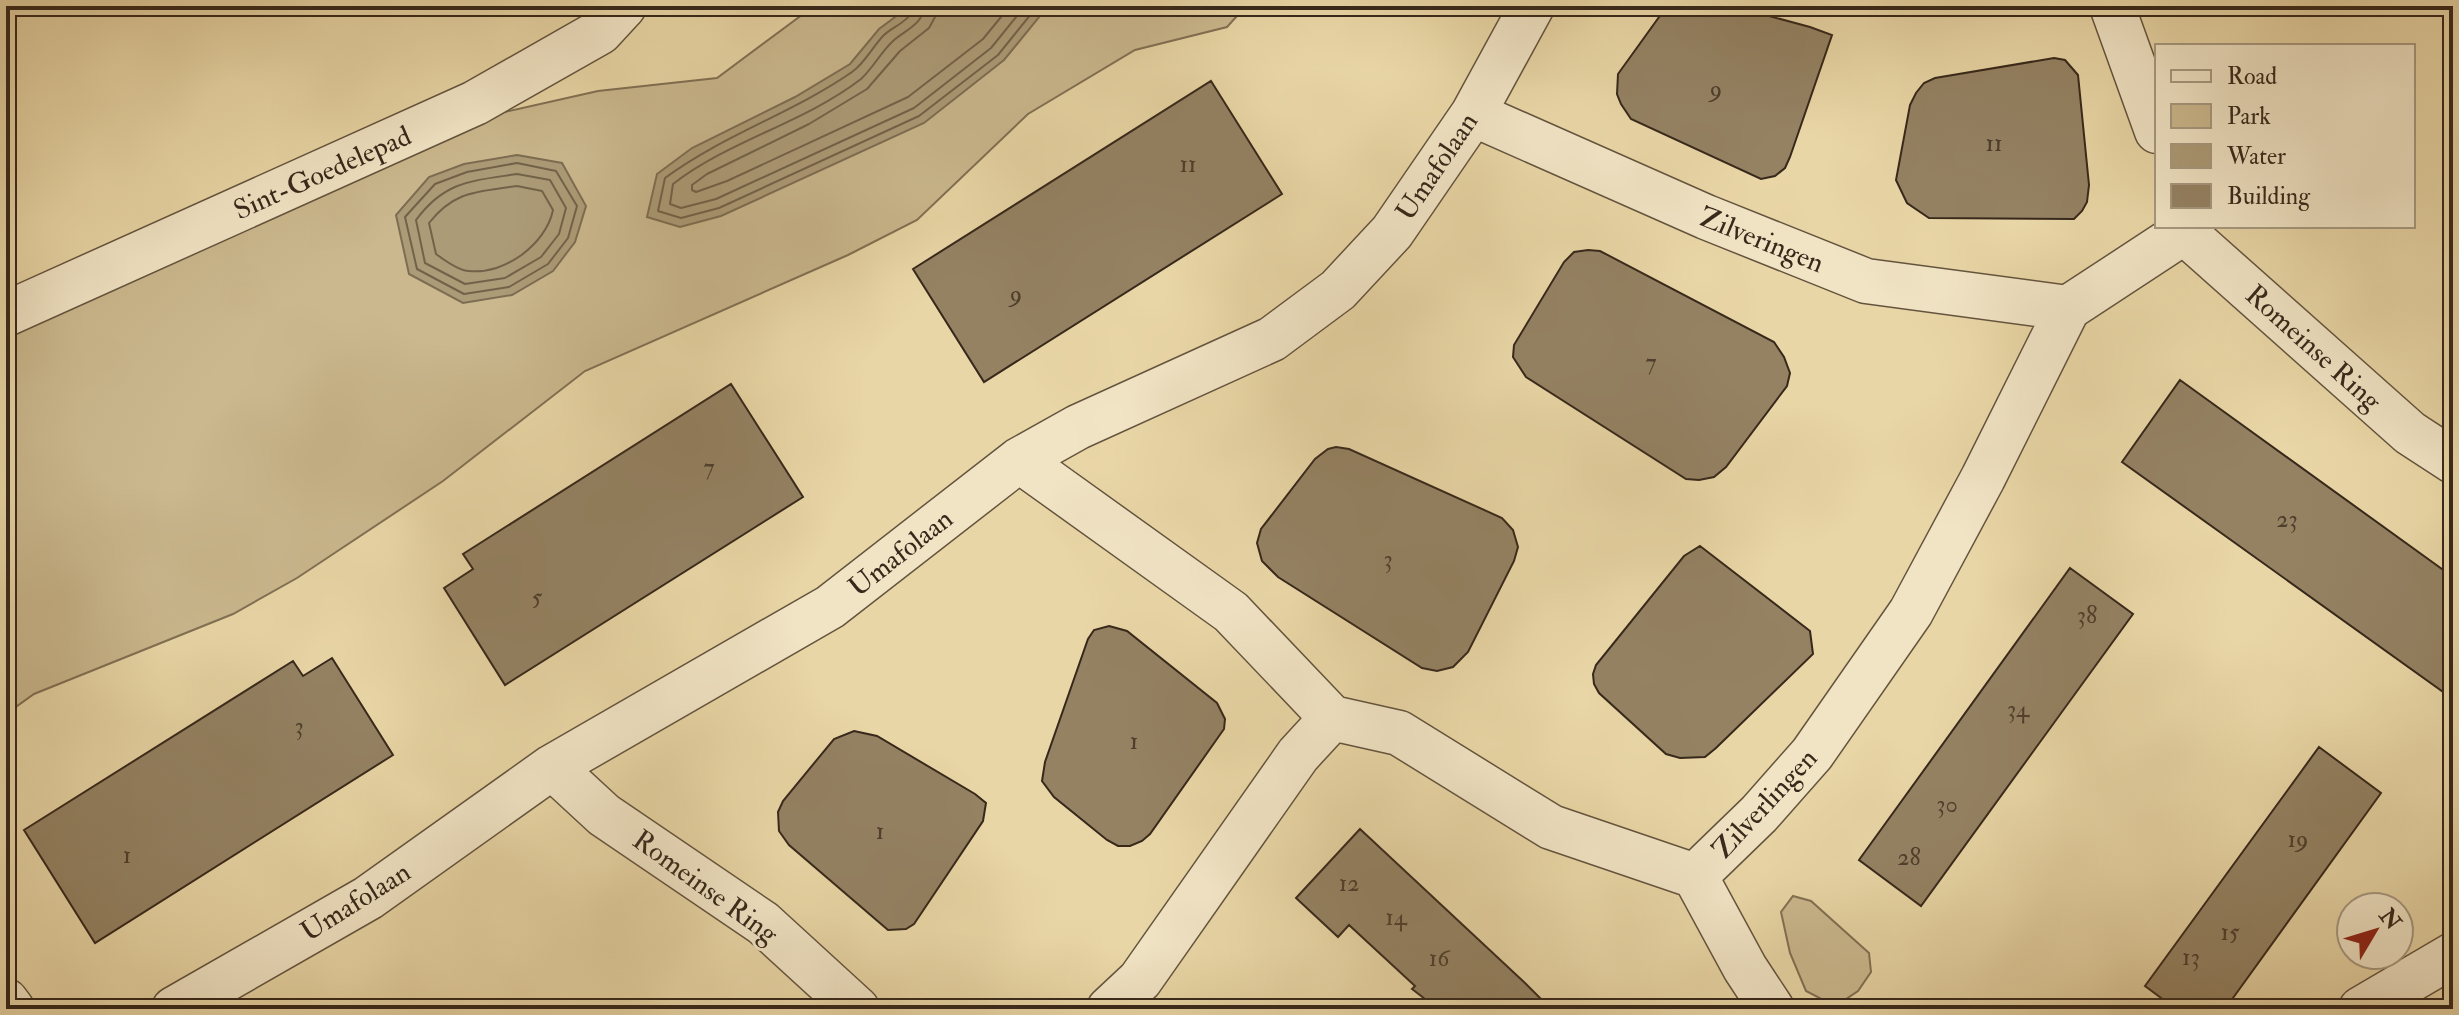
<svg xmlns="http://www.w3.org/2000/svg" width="2459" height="1015" font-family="'IM FELL Double Pica',serif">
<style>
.green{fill:#cbb88e;stroke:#817054;stroke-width:2}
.water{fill:#ac9b77;stroke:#7d6d52;stroke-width:2}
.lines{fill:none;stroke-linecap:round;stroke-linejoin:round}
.shore{stroke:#726249;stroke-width:2}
.building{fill:#948263;stroke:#37281b;stroke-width:2}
.street-casing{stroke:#64543e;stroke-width:47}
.street{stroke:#f1e4c5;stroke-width:44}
.labels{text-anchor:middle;stroke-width:6;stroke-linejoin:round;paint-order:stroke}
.number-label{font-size:24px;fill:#4e3e2d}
.street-label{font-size:28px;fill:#37281b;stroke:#f1e4c5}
</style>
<rect width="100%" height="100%" fill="#e9d6a6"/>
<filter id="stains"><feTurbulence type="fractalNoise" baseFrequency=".0025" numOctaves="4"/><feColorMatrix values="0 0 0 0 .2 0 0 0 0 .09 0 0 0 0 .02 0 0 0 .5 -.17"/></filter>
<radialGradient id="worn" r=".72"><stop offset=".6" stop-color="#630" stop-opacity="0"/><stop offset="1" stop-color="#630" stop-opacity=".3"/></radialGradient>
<path class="green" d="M814,6h432l-19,21 -92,23 -107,64 -111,106 -69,35 -263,116 -142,110 -146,97 -64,36 -199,80 -28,20v-383l481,-215 111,-25 119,-13z
M1793,896l18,5 58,52 2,19 -13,19 -12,8 -17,4 -23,-12 -16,-38 -9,-41z"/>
<path class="water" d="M910,6h130v10l-36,44 -80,63 -203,93 -41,11 -33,-10 10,-43 35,-26 103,-51 55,-33 29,-35z
M517,155l45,8 24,43 -11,36 -22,29 -41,24 -49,8 -54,-29 -13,-59 33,-38 35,-13z"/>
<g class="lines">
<path class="shore" d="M914,6c-2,14 -20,20 -30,29 -11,11 -19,28 -32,37 -59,41 -129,63 -187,106l-7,33 23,7 38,-10 200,-92 79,-61 33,-41 1,-8
M924,6c-1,19 -19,24 -31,35 -12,11 -20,27 -32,38 -57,44 -131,61 -188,105l-3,20 11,4 35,-9 198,-91 77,-60 30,-37 1,-5
M936,6l-1,11 -6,11 -29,23 -33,38 -58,35 -102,50 -15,11v5l4,2 31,-11 181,-84 75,-58 27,-33
M517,163l39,8 21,35 -9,32 -20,26 -39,23 -45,7 -47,-25 -12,-52 30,-33 32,-12z
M517,174l33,6 16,28 -7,26 -18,23 -36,21 -40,6 -40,-21 -9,-43c29,-39 55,-39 101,-46z
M517,186l25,5 11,19c-7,34 -48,65 -84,61 -10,0 -25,-11 -33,-17l-7,-31c26,-33 49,-31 88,-37z"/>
</g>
<path class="building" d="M1667,6h65l78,21 22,8 -42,122 -5,11 -10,8 -14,3 -130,-60 -10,-15 -4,-10 1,-20z
M2054,58l11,2 13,15 11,110 -2,17 -5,9 -8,8 -145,-1 -22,-15 -11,-23 14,-75 6,-12 8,-10 11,-5z
M1211,81l71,113 -298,188 -71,-113z
M1588,250l12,1 174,91 10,15 6,16 -3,13 -61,81 -12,10 -15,3 -13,-1 -160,-102 -13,-20 1,-12 50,-83 10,-10z
M2180,380l273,197v122l-331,-237z
M731,384l72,113 -298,188 -61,-97 29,-19 -10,-15z
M1336,447l13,2 153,69 11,12 5,17 -4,14 -46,91 -15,15 -16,4 -15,-3 -144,-91 -16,-16 -5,-18 4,-14 54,-70 13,-10z
M1700,546l110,85 3,23 -97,94 -11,9 -25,1 -14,-4 -67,-61 -5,-9 -1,-10 3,-9 88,-109z
M2070,568l63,46 -212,292 -62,-46z
M1109,626l18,5 90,72 8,16 -1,10 -74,105 -8,7 -12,5h-12l-11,-6 -53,-43 -12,-16 3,-19 43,-123 6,-9z
M332,658l61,97 -298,188 -71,-113 269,-169 10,15z
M854,731l23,5 98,58 11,9 -3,18 -69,103 -8,5 -18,1 -99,-85 -10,-14 -1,-19 5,-11 51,-62z
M2319,747l62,46 -156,216h-49l-31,-23z
M1360,829l165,154 26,26h-113l-26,-20 3,-3 -66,-61 -11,12 -42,-39z"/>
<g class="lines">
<defs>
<path id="street" d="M2112,6l45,125
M1473,114l233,103 160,64 202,27
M2183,226l1,6 226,201 43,28
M6,314l469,-211 125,-71 24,-26
M1019,460l212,152 101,106
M552,767l52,48 159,108 94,86
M1695,876l50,92 27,41
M6,1001l6,8
M174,1009l194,-111 184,-131 278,-160 189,-147 59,-33 194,-88 66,-49 54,-58 81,-118 59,-108
M1109,1009l31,-29 158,-225 34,-37 67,15 152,94 144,49 64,-62 53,-60 99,-142 72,-134 85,-170 116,-76
M2361,1009l92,-54"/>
</defs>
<use href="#street" class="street-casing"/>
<use href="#street" class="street"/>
</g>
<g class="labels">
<g class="number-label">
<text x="1716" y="97">9</text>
<text x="1994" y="151">11</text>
<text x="1188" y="172">11</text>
<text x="1016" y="302">9</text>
<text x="1651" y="370">7</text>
<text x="709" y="475">7</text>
<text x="2287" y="527">23</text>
<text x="1388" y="567">3</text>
<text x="537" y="605">5</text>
<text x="2087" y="623">38</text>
<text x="2018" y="717">34</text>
<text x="299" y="734">3</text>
<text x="1134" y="749">1</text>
<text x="1947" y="812">30</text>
<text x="880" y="839">1</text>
<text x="2298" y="847">19</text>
<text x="127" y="863">1</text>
<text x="1909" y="865">28</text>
<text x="1349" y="891">12</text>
<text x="1396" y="925">14</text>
<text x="2230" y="940">15</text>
<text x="2191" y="965">13</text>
<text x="1439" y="966">16</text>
</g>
<g class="street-label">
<text transform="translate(1436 166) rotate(-56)" y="10">Umafolaan</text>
<text transform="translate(322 172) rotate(-24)" y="10">Sint-Goedelepad</text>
<text transform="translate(1762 239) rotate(22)" y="10">Zilveringen</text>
<text transform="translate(2314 347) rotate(42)" y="10">Romeinse Ring</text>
<text transform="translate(900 552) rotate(-38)" y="10">Umafolaan</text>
<text transform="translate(1764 803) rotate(-47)" y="10">Zilverlingen</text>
<text transform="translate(706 886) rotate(36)" y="10">Romeinse Ring</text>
<text transform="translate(355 901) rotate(-32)" y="10">Umafolaan</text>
</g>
</g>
<rect width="2459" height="1015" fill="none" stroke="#e9d6a6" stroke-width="32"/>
<rect x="8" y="8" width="2443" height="999" fill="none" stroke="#37281b" stroke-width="4"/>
<rect x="16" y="16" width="2427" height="983" fill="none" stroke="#37281b" stroke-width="2"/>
<rect x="2155" y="44" width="260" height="184" fill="#f1e4c5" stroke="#a79981" stroke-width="2"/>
<rect x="2171" y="70" width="40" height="12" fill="#f1e4c5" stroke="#a79981" stroke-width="2"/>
<text x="2227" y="84" font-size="24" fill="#37281b">Road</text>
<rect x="2171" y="104" width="40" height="24" fill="#cbb88e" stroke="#a79981" stroke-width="2"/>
<text x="2227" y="124" font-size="24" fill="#37281b">Park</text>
<rect x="2171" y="144" width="40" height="24" fill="#ac9b77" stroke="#a79981" stroke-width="2"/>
<text x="2227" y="164" font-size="24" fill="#37281b">Water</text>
<rect x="2171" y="184" width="40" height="24" fill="#948263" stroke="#a79981" stroke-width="2"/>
<text x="2227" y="204" font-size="24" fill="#37281b">Building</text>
<g transform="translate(2375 931) rotate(52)"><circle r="38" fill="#f1e4c5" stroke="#a79981" stroke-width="2"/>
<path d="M0-6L14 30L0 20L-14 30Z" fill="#8f2418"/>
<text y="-12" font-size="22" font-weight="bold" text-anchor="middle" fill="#37281b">N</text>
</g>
<rect width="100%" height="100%" filter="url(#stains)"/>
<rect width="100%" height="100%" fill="url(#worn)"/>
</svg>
